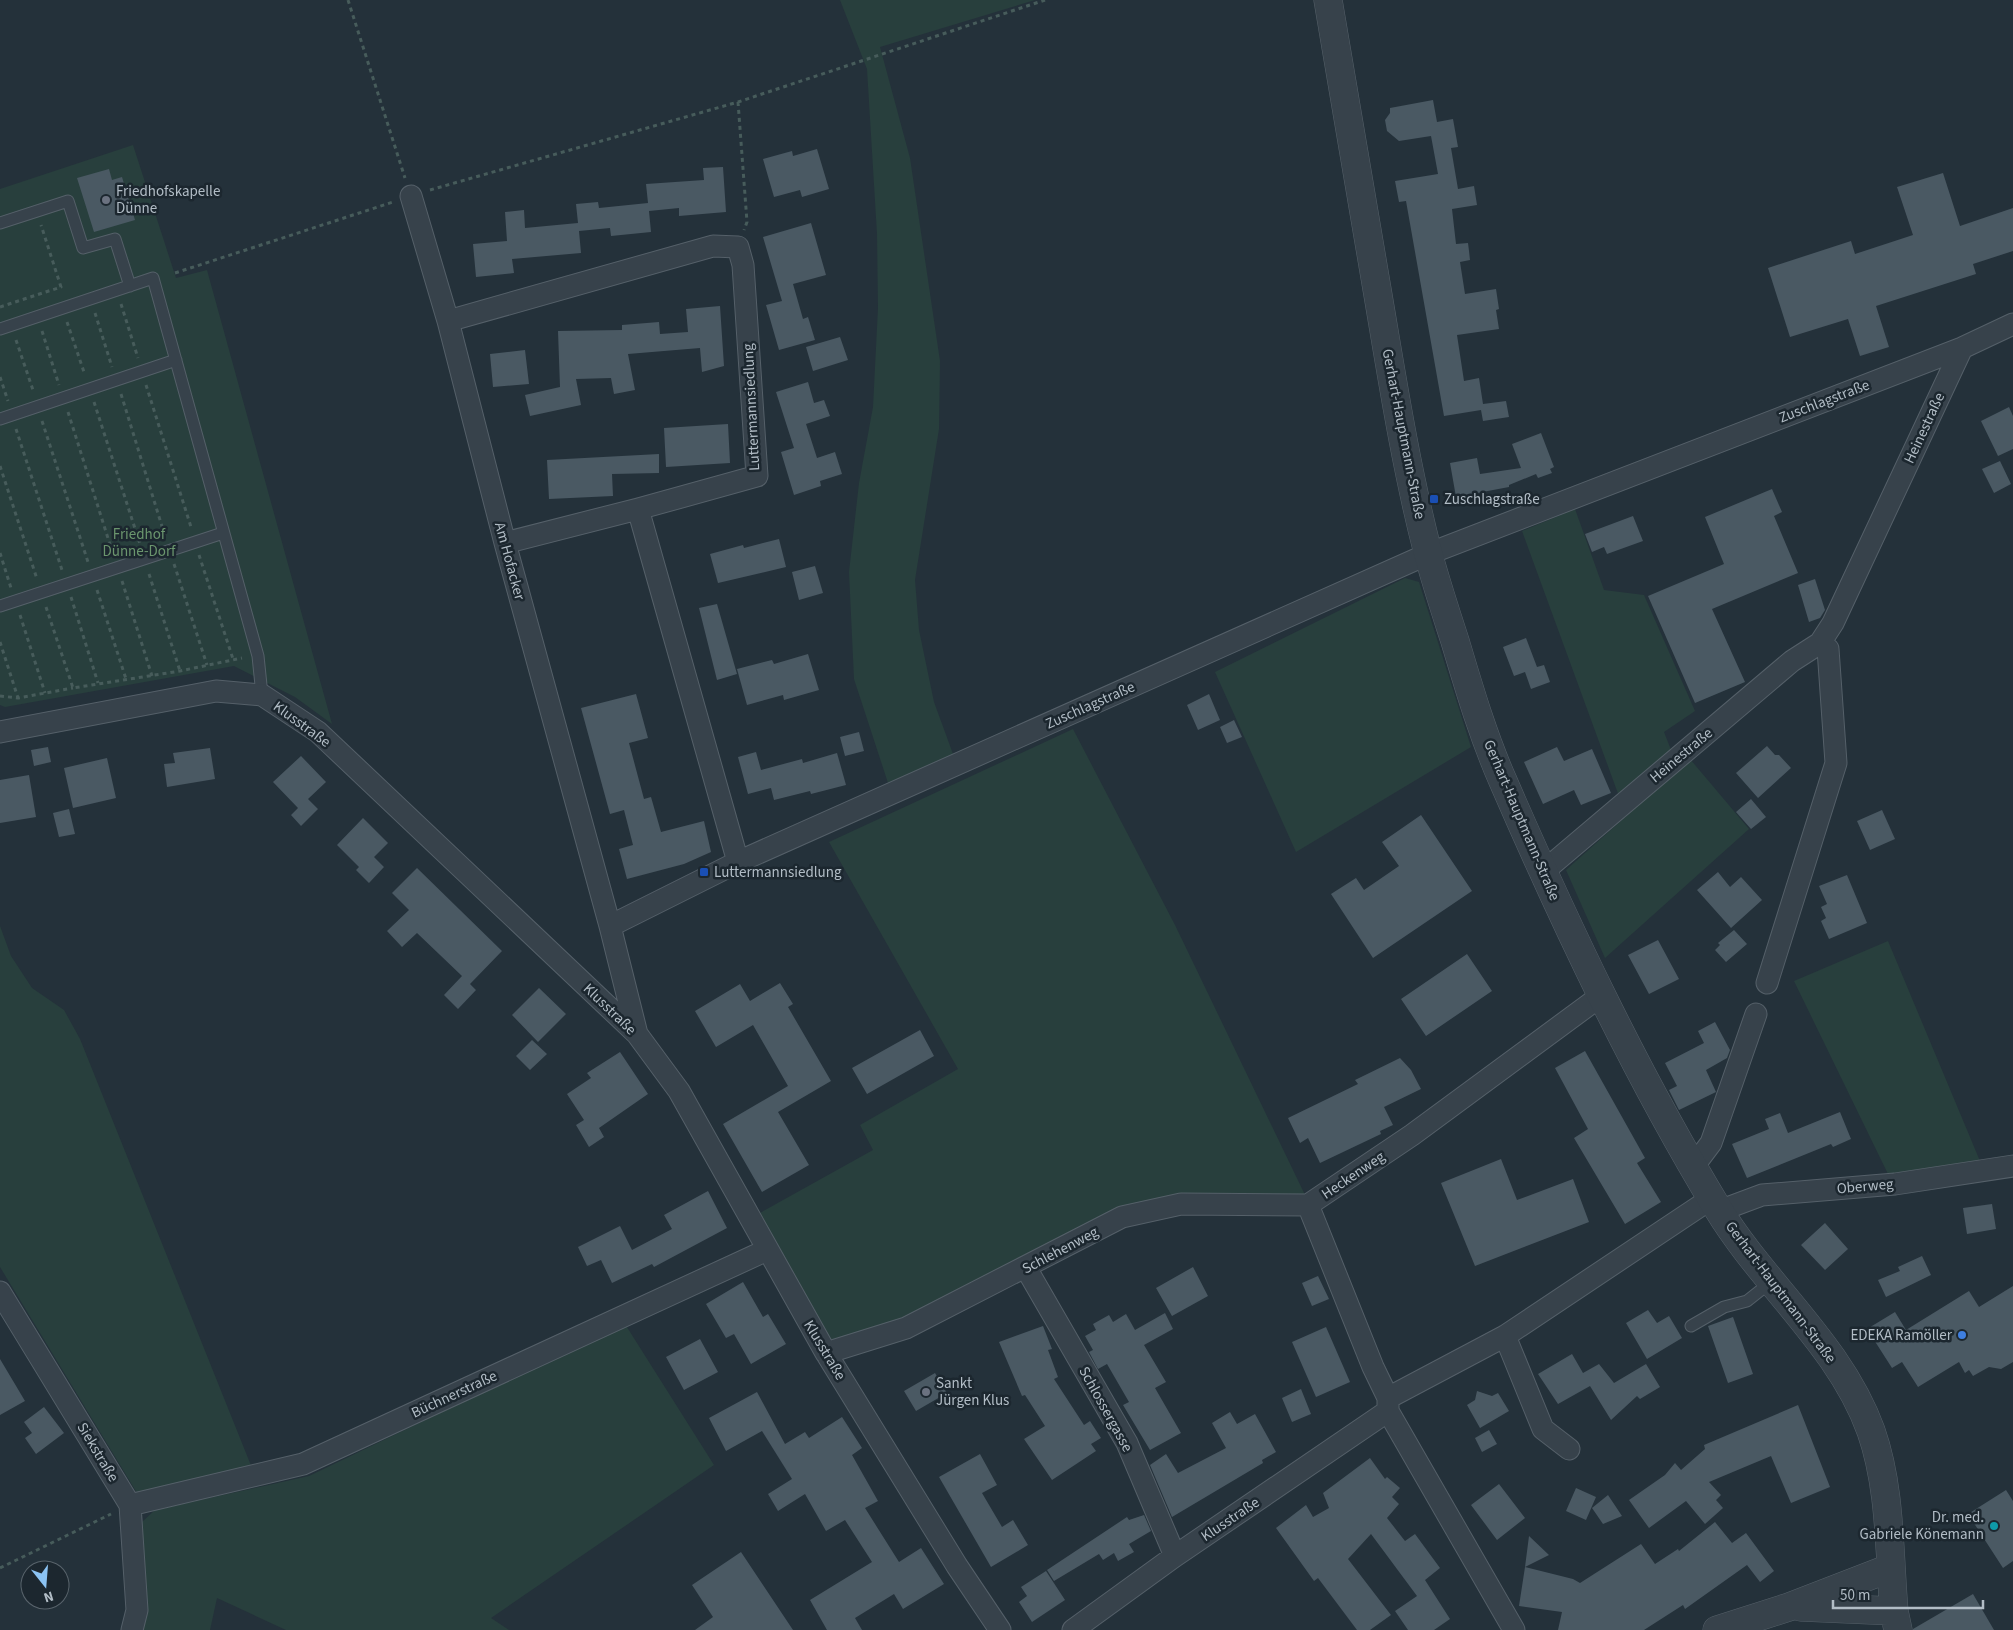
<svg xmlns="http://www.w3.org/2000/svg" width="2013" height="1630" font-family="'Source Sans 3',sans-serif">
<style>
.green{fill:#283f3d}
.building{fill:#4a5963}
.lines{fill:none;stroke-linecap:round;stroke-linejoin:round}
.service-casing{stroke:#556069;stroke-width:13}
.minor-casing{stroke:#556069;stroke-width:23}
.tertiary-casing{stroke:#556069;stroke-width:29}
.path{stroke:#475c5b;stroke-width:3;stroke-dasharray:4 4;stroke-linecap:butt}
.service{stroke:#37424b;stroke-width:11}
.minor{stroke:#37424b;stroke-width:21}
.tertiary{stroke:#37424b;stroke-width:28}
.worship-dot{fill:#6b7280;stroke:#1c272f;stroke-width:2}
.transit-dot{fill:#1a4fb4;stroke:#1c272f;stroke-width:2}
.shop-dot{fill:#3f7fe0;stroke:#1c272f;stroke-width:2}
.culture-dot{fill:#0f9aa8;stroke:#1c272f;stroke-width:2}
.labels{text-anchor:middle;stroke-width:5;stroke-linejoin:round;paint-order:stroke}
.poi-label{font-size:15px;fill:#b2bdc6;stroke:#1c272f;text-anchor:start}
.street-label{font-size:15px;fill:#b2bdc6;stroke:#1c272f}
.park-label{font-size:15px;fill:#6b966e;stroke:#1c272f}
</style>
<rect width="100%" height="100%" fill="#24313a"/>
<path class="green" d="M840,0h195l-155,47 30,111 30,203 -1,68 -24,151 4,50 15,72 19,52 -65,29 -34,-104 -5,-107 10,-89 14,-76 5,-99 -1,-74 -10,-165z
M133,145l43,133 31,-8 125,454 -37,-27 -61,-31 -229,41 -5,-2v-516z
M1575,509l29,81 40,5 51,116 -31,21 9,23 -53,44 -98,-268z
M1405,578l14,4 52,165 -175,105 -81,-180z
M1073,729l102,196 131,272 -125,3 -278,123 -73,21 -72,-130 115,-64 -13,-25 98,-56 -129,-227z
M1690,759l59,70 -144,129 -39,-88z
M0,926l11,30 21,32 32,22 16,29 172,429 -115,25 -137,-226z
M1888,941l92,220 -92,13 -94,-193z
M625,1324l89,141 -223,153 18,12h-223l-69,-32 -7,32h-67l5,-19 -6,-89 13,-12 154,-34z"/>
<path class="building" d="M1433,100l4,22 16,-3 5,28 -7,1 7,41 16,-3 3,19 -25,4 4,35 12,-1 1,8 1,9 -10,2 5,32 31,-5 3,20 -3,1 3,19 -42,6 7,46 15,-3 4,26 23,-3 3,16 -26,4 -2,-11 -37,6 -38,-215 -7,1 -4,-21 43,-7 -7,-38 -32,5 -12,-10 -2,-11 5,-7v-5z
M817,149l12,40 -27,8 -2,-7 -26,7 -11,-38 29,-8 1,5z
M723,167l3,45 -47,4v-8l-30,3 2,21 -40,4 -1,-8 -31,3 2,22 -69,6 2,14 -38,4 -3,-33 34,-3 -2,-29 19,-2 1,18 53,-5 -2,-19 22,-2 1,6 49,-5 -2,-19 58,-4 -1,-12z
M109,169l3,11 10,-3 13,43 -41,12 -17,-54z
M1943,173l17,53 53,-18v43l-40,13 3,10 -100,32 13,41 -29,9 -12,-37 -58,18 -22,-69 83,-27 4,13 58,-19 -16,-48z
M811,223l15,52 -33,9 10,35 5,-2 7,23 -36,10 -13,-45 16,-4 -19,-64z
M720,306l4,60 -22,6 -2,-24 -72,6 7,36 -21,4 -3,-16 -35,1 5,26 -51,11 -5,-21 35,-8 -2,-56 64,-1v-5l37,-3 1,12 28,-2 -2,-23z
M840,337l8,23 -35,11 -7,-24z
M525,350l4,34 -36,3 -3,-33z
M808,382l6,21 10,-3 6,16 -24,8 11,34 18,-6 7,22 -22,7 1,5 -27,9 -13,-43 13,-4 -18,-56z
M2009,407l4,9v33l-15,7 -17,-35z
M728,424l2,39 -64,4 -2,-39z
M1541,433l13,34 -4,2 2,4 -14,5 -2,-4 -27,11v2l-53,10 -6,-34 27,-5 3,16 41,-6 -9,-24z
M659,454v19l-47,1 1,22 -64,3 -2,-39z
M2000,461l11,23 -17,9 -12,-24z
M1772,489l10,23 -8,4 24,57 -86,36 33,73 -50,21 -47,-107 76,-32 -19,-47z
M1633,516l10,25 -36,13 -3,-7 -12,5 -7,-18z
M779,539l7,28 -68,16 -8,-29 33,-9 1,3z
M815,566l8,27 -24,7 -7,-28z
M1815,579l10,31 -5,8 -11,4 -11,-37z
M717,604l20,70 -20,6 -18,-72z
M1526,638l11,29 7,-2 6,17 -19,7 -6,-17 -11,4 -11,-29z
M808,654l11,36 -35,10 -1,-5 -36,10 -10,-36 35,-9 2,4z
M636,694l12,44 -19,5 15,56 7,-2 10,35 43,-11 7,31 -27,12 -57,15 -8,-30 14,-4 -9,-35 -14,4 -29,-106z
M1209,694l11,26 -22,10 -11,-25z
M1234,720l8,17 -15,6 -7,-16z
M859,732l5,19 -19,5 -5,-19z
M1767,746l8,9h4l12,13 -33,30 -22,-25z
M48,747l3,15 -17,4 -3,-16z
M1557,747l7,14 28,-12 19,44 -30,12 -7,-15 -31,14 -19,-42z
M210,748l5,31 -48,8 -3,-23 11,-1 -2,-10z
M756,752l5,18 41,-11 1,4 34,-10 9,32 -35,9 -1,-3 -36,9 -3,-12 -23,6 -10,-37z
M301,756l25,26 -18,17 10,10 -17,17 -10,-11 7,-7 -25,-26z
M107,758l9,40 -43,10 -9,-40z
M29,775l7,42 -36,6v-43z
M1751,799l15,18 -15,12 -15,-17z
M69,809l6,25 -16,3 -6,-24z
M1882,810l13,29 -25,11 -13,-29z
M1421,815l51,76 -99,67 -42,-64 25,-16 8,12 35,-24 -17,-24z
M363,818l25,25 -14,14 10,10 -15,16 -13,-13 3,-3 -22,-22z
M417,868l85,83 -32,33 6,6 -18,19 -14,-14 18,-19 -45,-43 -15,14 -15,-16 22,-21 -17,-17z
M1718,872l12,15 11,-10 21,23 -31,28 -34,-38z
M1847,875l20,48 -38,16 -8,-18 5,-3 -5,-11 6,-3 -8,-18z
M1734,930l13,14 -21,18 -11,-12 5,-5 -2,-2z
M1658,940l21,39 -30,15 -21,-39z
M1467,954l25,37 -66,45 -25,-37z
M780,983l13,21 -5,3 43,74 -53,31 31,53 -47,27 -39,-68 65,-38 -35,-61 -37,22 -21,-36 45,-27 10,17z
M539,988l27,26 -28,28 -26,-27z
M1715,1022l15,28 -3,8 -21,12 10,22 -37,18 -10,-20 8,-4 -12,-23 39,-20 -6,-12z
M920,1030l14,26 -67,38 -15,-26z
M532,1040l15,14 -17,16 -14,-14z
M1585,1051l60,107 -8,5 24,39 -36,22 -51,-86 14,-9 -33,-61z
M620,1052l28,42 -49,34 5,9 -15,10 -13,-22 8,-5 -17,-26 24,-16 -4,-5z
M1400,1058l11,12 10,19 -37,18 9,18 -13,6 1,3 -61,29 -12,-25 -8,5 -12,-25 70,-34 -3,-4z
M1840,1112l11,27 -18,8 -2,-3 -84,34 -15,-34 37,-15 -4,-10 15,-6 8,20z
M1501,1159l16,41 56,-21 16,43 -114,44 -34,-83z
M708,1191l19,37 -73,39 -2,-3 -40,19 -11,-23 -14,6 -9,-19 42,-21 12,24 40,-21 -8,-14z
M1992,1204l4,25 -29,5 -4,-26z
M1825,1223l23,26 -23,21 -24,-25z
M1922,1256l9,19 -45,22 -8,-17 22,-9 -2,-4z
M1193,1267l15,29 -36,20 -16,-28z
M1318,1276l11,23 -17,7 -10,-23z
M743,1282l20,35 5,-3 18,30 -35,20 -17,-30 -8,4 -20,-34z
M2013,1286v76l-12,7 -12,-2 -16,9 -4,-6 -4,3 -6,-11 -41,25 -16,-25 -10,6 -25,-39 28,-17 11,18 63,-39 10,16z
M1648,1310l9,13 12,-7 13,22 -35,21 -21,-36z
M1165,1313l8,16 -29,16 22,37 -11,6 26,45 -31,17 -27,-45 6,-3 -22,-38 -9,5 -9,-17 4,-2 -8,-14 11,-6 -3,-6 16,-9 4,7 13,-8 9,16z
M1733,1317l20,57 -25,9 -20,-57z
M1043,1326l9,23 -4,1 10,27 -4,2 30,46 6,-4 11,17 -10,6 5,7 -44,29 -28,-41 21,-13 -20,-31 -3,1 -23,-54z
M1326,1327l24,55 -34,15 -24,-55z
M700,1339l18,33 -34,18 -18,-33z
M1572,1354l11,19 16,-9 15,19 32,-19 14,23 -20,12 -3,-3 -26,24 -21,-34 -32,18 -20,-30z
M0,1359l25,42 -25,14z
M935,1373l12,20 -31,18 -12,-20z
M1301,1389l10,25 -19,8 -10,-24z
M1477,1391l15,5 6,-3 11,18 -29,17 -13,-23 8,-5z
M757,1392l28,52 20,-12 4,6 33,-21 20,31 -10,7 26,46 -13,7 34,54 22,-14 23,36 -41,25 -9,-15 -39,24 7,12h-35l-17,-30 62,-38 -27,-42 -19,11 -21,-37 -27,17 -10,-17 24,-15 -30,-48 -36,20 -17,-33z
M1798,1405l32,82 -39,16 -20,-47 -62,26 12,13 -5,5 7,8 -18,16 -19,-23 -37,27 -20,-28 36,-25 10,-12 6,7 24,-21 -1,-4z
M44,1407l20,26 -28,21 -11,-16 7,-5 -8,-11z
M1230,1412l7,12 18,-10 21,38 -14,8 1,3 -91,54 -22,-52 16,-11 12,19 48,-25 -14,-25z
M1489,1430l8,14 -15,8 -7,-14z
M980,1454l17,31 -15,8 20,34 11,-7 15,25 -37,22 -52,-90z
M1370,1458l15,21 2,-2 13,11 -8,9 7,7 -12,14 18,23 10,-7 25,34 -15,12 25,39 -16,11h-26l-13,-19 22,-15 -46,-62 -23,25 43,56 -21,15h-13l-39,-52 -4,3 -38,-53 30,-23 7,12 16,-9 -6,-15z
M1499,1484l26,34 -28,22 -26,-35z
M1576,1488l20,9 -10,23 -20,-9z
M2006,1490l7,11v60l-10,7 -35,-54z
M1608,1495l14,21 -19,8 -11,-16z
M1144,1515l7,16 -22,13 5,8 -16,9 -4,-8 -11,7 -4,-6 -45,27 -7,-11 80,-53 2,3z
M1715,1522l17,21 14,-10 28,38 -14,11 -13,-17 -62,44 -2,-4 -39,25h-86l4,-18 -43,-6 6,-39 48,12 7,4 61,-39 14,20 23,-15 1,2z
M1529,1536l20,19 -24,12z
M741,1552l52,78h-98l18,-13 -21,-32z
M1046,1571l19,29 -33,22 -13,-20 8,-6 -6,-9z
M1973,1594l21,36h-81v-1z"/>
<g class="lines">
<defs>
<path id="service" d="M0,223l68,-22 15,47 32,-9 15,47
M0,329l153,-51 105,378 4,39
M0,419l176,-59
M0,606l223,-73
M1691,1326l33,-19 23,-6 24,-19"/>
<path id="minor" d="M411,196l37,125 57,222 105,383
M448,321l265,-75 25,1 5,18 14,211 -119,33 -133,34
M638,509l100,353
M0,732l216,-41 46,4 56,37 319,302 42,57 147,262 131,213 43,64
M1544,871l248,-210 28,-18 13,-20 129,-275
M1767,983l69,-220 -8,-114 -8,-6
M637,1034l-27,-108 128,-64 690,-308 534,-206 51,-24
M1693,1167l18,-24 45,-129
M1308,1205l65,162 15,31v13l126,219
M1308,1205l104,-70 190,-140
M1719,1211l43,-16 133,-11 118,-18
M1026,1268l101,175 48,113
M0,1292l130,213 7,105 -5,20
M1505,1336l38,93 26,20
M826,1353l80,-25 216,-111 59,-13 127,1
M1388,1398l117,-62 207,-138
M130,1505l173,-41 464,-214
M1073,1630l102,-74 213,-145"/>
<path id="tertiary" d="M1328,0c17,100 34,201 51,301 14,83 27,166 48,248 8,31 18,61 28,92 14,47 28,95 48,140 63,145 133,293 215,428 46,76 122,136 153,222 20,57 18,121 23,180l4,19
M1801,1607l93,4
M1717,1630l72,-23 101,-39"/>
</defs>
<use href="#service" class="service-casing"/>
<use href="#minor" class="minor-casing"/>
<use href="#tertiary" class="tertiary-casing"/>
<path class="path" d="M348,0l57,178
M738,102l9,120 -3,8
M430,190l308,-88 307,-102
M175,273l218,-71
M121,304l17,54
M0,307l61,-20 -20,-62
M95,313l17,54
M67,322l18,53
M42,331l17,54
M16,340l18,53
M0,377l8,24
M146,385l45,142
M121,394l44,142
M94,402l46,142
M68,412l45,142
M42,421l46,141
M16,429l46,141
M0,466l37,113
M0,553l11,35
M199,555l34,104
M174,564l33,101
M149,574l31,97
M122,581l30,95
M97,590l29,89
M71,597l27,86
M46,607l27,81 107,-17 62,-13
M20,615l25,78
M0,642l18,56
M0,696l18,2 55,-10
M0,1568l111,-54"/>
<use href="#service" class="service"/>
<use href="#minor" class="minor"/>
<use href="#tertiary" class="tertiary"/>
</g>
<g class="worship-dot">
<circle cx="106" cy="200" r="5"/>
<circle cx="926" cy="1392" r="5"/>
</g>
<g class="transit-dot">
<rect x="1429" y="494" width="10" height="10" rx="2.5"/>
<rect x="699" y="867" width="10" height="10" rx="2.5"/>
</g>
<circle class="shop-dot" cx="1962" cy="1335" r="5"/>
<circle class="culture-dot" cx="1994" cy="1526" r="5"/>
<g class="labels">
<g class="poi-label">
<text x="116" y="196">Friedhofskapelle<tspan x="116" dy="17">Dünne</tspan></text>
<text x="1444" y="504">Zuschlagstraße</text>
<text x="714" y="877">Luttermannsiedlung</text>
<text x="1952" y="1340" text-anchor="end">EDEKA Ramöller</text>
<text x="936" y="1388">Sankt<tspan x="936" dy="17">Jürgen Klus</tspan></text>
<text x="1984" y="1522" text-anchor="end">Dr. med.<tspan x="1984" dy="17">Gabriele Könemann</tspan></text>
</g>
<g class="street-label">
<text transform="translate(1824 401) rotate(-21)" y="5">Zuschlagstraße</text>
<text transform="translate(751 407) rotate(-93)" y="5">Luttermannsiedlung</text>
<text transform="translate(1924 428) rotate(-65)" y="5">Heinestraße</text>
<text transform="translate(1404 434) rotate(79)" y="5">Gerhart-Hauptmann-Straße</text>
<text transform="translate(510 561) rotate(75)" y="5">Am Hofacker</text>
<text transform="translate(1090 705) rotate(-24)" y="5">Zuschlagstraße</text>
<text transform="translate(302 724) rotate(36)" y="5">Klusstraße</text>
<text transform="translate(1681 755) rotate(-40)" y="5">Heinestraße</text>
<text transform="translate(1522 820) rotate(67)" y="5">Gerhart-Hauptmann-Straße</text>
<text transform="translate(610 1009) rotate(44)" y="5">Klusstraße</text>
<text transform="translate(1353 1175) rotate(-34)" y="5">Heckenweg</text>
<text transform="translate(1865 1186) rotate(-5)" y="5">Oberweg</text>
<text transform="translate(1060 1250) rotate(-28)" y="5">Schlehenweg</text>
<text transform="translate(1781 1292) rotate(53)" y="5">Gerhart-Hauptmann-Straße</text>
<text transform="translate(825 1350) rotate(59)" y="5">Klusstraße</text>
<text transform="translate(454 1394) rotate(-25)" y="5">Büchnerstraße</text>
<text transform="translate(1106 1409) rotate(61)" y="5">Schlossergasse</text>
<text transform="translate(98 1452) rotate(59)" y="5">Siekstraße</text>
<text transform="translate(1230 1519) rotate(-34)" y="5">Klusstraße</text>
</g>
<g class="park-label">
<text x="139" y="539">Friedhof<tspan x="139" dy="17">Dünne-Dorf</tspan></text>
</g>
</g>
<g transform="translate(45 1585) rotate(163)"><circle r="24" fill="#1c272f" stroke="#58636b"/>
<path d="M0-4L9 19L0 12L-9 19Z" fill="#8bc3f3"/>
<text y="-8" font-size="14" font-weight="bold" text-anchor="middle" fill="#b2bdc6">N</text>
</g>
<path d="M1833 1600v8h150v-8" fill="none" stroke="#b2bdc6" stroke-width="2.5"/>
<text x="1840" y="1600" font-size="15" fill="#b2bdc6" stroke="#1c272f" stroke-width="4" paint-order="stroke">50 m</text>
</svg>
